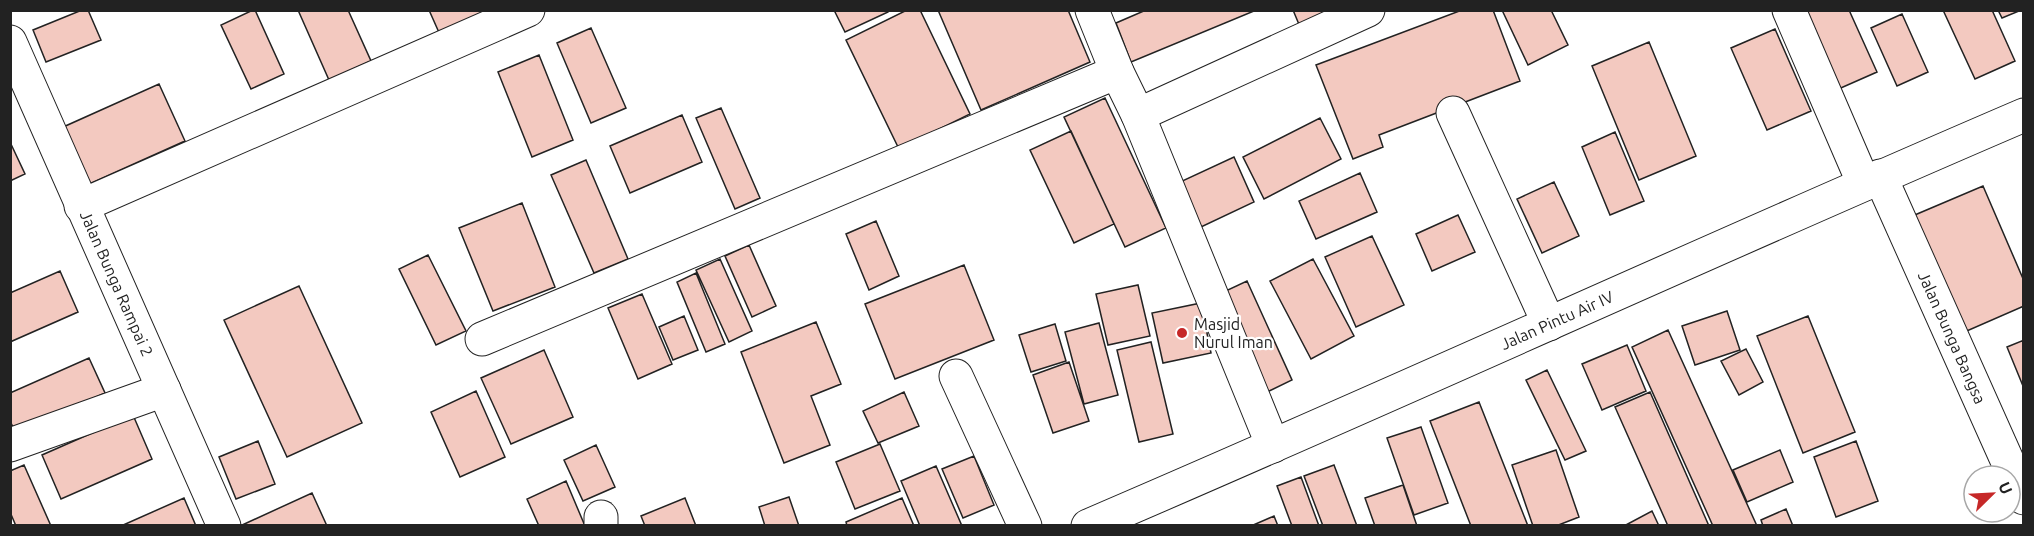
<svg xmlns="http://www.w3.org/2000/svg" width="2034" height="536" font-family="Ubuntu,sans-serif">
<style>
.building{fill:#f3c9c0;stroke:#222;stroke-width:1.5}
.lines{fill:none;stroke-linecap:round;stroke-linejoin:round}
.minor-casing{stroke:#222;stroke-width:35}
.major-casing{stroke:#222;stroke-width:35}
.minor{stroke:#fff;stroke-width:33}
.major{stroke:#fff;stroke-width:33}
.poi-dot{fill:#c62828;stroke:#fff;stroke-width:2}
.labels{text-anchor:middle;stroke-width:4.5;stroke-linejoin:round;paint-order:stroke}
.street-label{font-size:16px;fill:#222;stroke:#fff}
.poi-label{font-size:16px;fill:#222;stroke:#fff;text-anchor:start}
</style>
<rect width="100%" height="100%" fill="#fff"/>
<path class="building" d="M82,10h6l13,30 -55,22 -13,-32z
M253,10h2l29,64 -33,15 -30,-64z
M298,10h50l23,51 -42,19z
M429,10h68l-56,27z
M834,10h54v2l-43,20z
M907,10h13l50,104 -71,35 -53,-109z
M938,10h130l22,52 -109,48z
M1146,10h108v1l-123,51 -15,-39z
M1293,10h64l-54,24z
M1462,10h31l27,71 -141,54 4,12 -30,12 -37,-94z
M1502,10h49l17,35 -40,20z
M1797,10h52l28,62 -43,19z
M1943,10h49l23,51 -40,18z
M1998,10h20l1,1 -17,7z
M1902,14l26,58 -31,14 -26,-58z
M591,28l35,80 -35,15 -34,-80z
M1775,29l36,82 -44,19 -36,-82z
M1649,42l47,114 -57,24 -47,-114z
M539,55l34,85 -41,17 -34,-85z
M159,84l26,57 -98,44 -26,-57z
M1105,98l61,130 -41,19 -61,-130z
M721,108l39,90 -25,11 -39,-91z
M682,115l20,47 -72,31 -20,-47z
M1320,118l21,41 -77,40 -21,-42z
M1071,131l43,93 -40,19 -44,-93z
M1615,132l29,69 -34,14 -28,-68z
M10,142l15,32 -15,7z
M1234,157l20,45 -53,25 -21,-45z
M586,160l42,99 -34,14 -43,-98z
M1360,173l17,39 -61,27 -17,-38z
M1554,182l25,54 -37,17 -25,-54z
M1983,186l41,95v25l-71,31 -50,-117z
M522,203l33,84 -62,24 -34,-83z
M1458,215l17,37 -43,19 -16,-37z
M876,221l23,55 -30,14 -23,-56z
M1372,236l32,69 -48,22 -31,-70z
M749,245l27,61 -24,11 -27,-61z
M428,255l38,76 -30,14 -37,-76z
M720,259l32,72 -23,11 -33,-72z
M1313,259l41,77 -43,23 -41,-78z
M964,265l30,75 -99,39 -30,-75z
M60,271l18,41 -68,30v-49z
M696,273l29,71 -19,8 -29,-70z
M1247,281l45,99 -29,14 -46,-99z
M1138,285l12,51 -42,9 -12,-51z
M299,286l63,137 -75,34 -63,-137z
M642,294l30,70 -34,15 -30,-71z
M1201,303l10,50 -48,10 -11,-50z
M1727,311l13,39 -45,15 -13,-39z
M684,316l14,34 -25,10 -14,-33z
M1808,316l47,116 -52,21 -46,-117z
M816,322l25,62 -30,12 19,49 -46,18 -43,-111z
M1099,323l19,72 -34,9 -19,-72z
M1055,324l11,37 -35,11 -12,-37z
M1668,330l89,196h-44l-81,-179z
M2024,340v46h-1l-16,-39z
M1151,342l22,92 -34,8 -22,-92z
M1627,345l19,46 -44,19 -20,-46z
M1746,349l17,33 -24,13 -18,-34z
M544,350l29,67 -62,27 -30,-66z
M89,358l16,35 -89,40 -6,-12v-28z
M1069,362l20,59 -36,12 -20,-58z
M1547,370l39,81 -21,9 -39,-80z
M476,391l29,66 -45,20 -29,-65z
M904,392l15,34 -41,17 -15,-32z
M1650,392l59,134h-41l-53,-119z
M1479,402l49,124h-57l-41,-105z
M133,415l19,44 -91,40 -19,-44z
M1421,427l27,76 -34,12 -27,-77z
M258,441l17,43 -39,15 -17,-42z
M1856,441l22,60 -42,16 -22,-60z
M880,444l20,47 -45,18 -19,-47z
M596,445l19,42 -32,14 -19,-41z
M1556,450l23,67 -23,9h-23l-21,-61z
M1780,450l13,32 -46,20 -14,-32z
M974,456l20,49 -31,13 -21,-49z
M24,465l27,61h-35l-6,-14v-41z
M1334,465l23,61h-34l-19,-50z
M936,466l26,60h-42l-19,-45z
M1301,477l18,49h-27l-15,-40z
M566,481l19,45h-46l-12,-27z
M1403,485l14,41h-42l-10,-28z
M312,493l15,33h-87z
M789,497l10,29h-34l-6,-19z
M184,498l12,28h-75z
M685,498l11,28h-51l-4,-10z
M902,498l12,28h-67l-1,-4z
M1786,509l7,17h-30l-2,-6z
M1652,511l7,15h-35z
M1274,516l4,10h-27z"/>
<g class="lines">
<defs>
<g id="minor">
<path d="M1092,10l25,62 21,43 135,331"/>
<path d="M1789,10l75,174"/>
<path id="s1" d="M10,42l214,484"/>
<path d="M1453,113l96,211"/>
<path d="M1138,115l230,-105"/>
<path id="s2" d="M1880,176l144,322"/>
<path d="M81,206l447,-196"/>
<path d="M482,339l635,-267"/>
<path d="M956,376l69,150"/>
<path d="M10,445l154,-55"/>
<path d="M601,517v9"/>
</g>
<g id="major">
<path id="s3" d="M1088,526c313,-134 623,-277 936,-411"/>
</g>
</defs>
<use href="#minor" class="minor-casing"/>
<use href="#major" class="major-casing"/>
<use href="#minor" class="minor"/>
<use href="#major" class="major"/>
</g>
<circle class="poi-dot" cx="1182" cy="333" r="6"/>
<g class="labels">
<g class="street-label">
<text dy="6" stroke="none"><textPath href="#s1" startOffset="264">Jalan Bunga Rampai 2</textPath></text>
<text dy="6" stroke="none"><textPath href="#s3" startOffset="512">Jalan Pintu Air IV</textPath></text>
<text dy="6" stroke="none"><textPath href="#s2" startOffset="177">Jalan Bunga Bangsa</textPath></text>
</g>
<g class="poi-label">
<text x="1194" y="330">Masjid<tspan x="1194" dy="18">Nurul Iman</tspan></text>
</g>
</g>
<rect width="2034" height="536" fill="none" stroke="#222222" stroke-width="24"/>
<g transform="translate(1992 494) rotate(66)"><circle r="28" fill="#ffffff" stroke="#a7a7a7" stroke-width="1.5"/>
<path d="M0-4.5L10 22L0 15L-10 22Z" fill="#c62828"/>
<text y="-9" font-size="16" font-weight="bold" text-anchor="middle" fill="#222222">U</text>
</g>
</svg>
